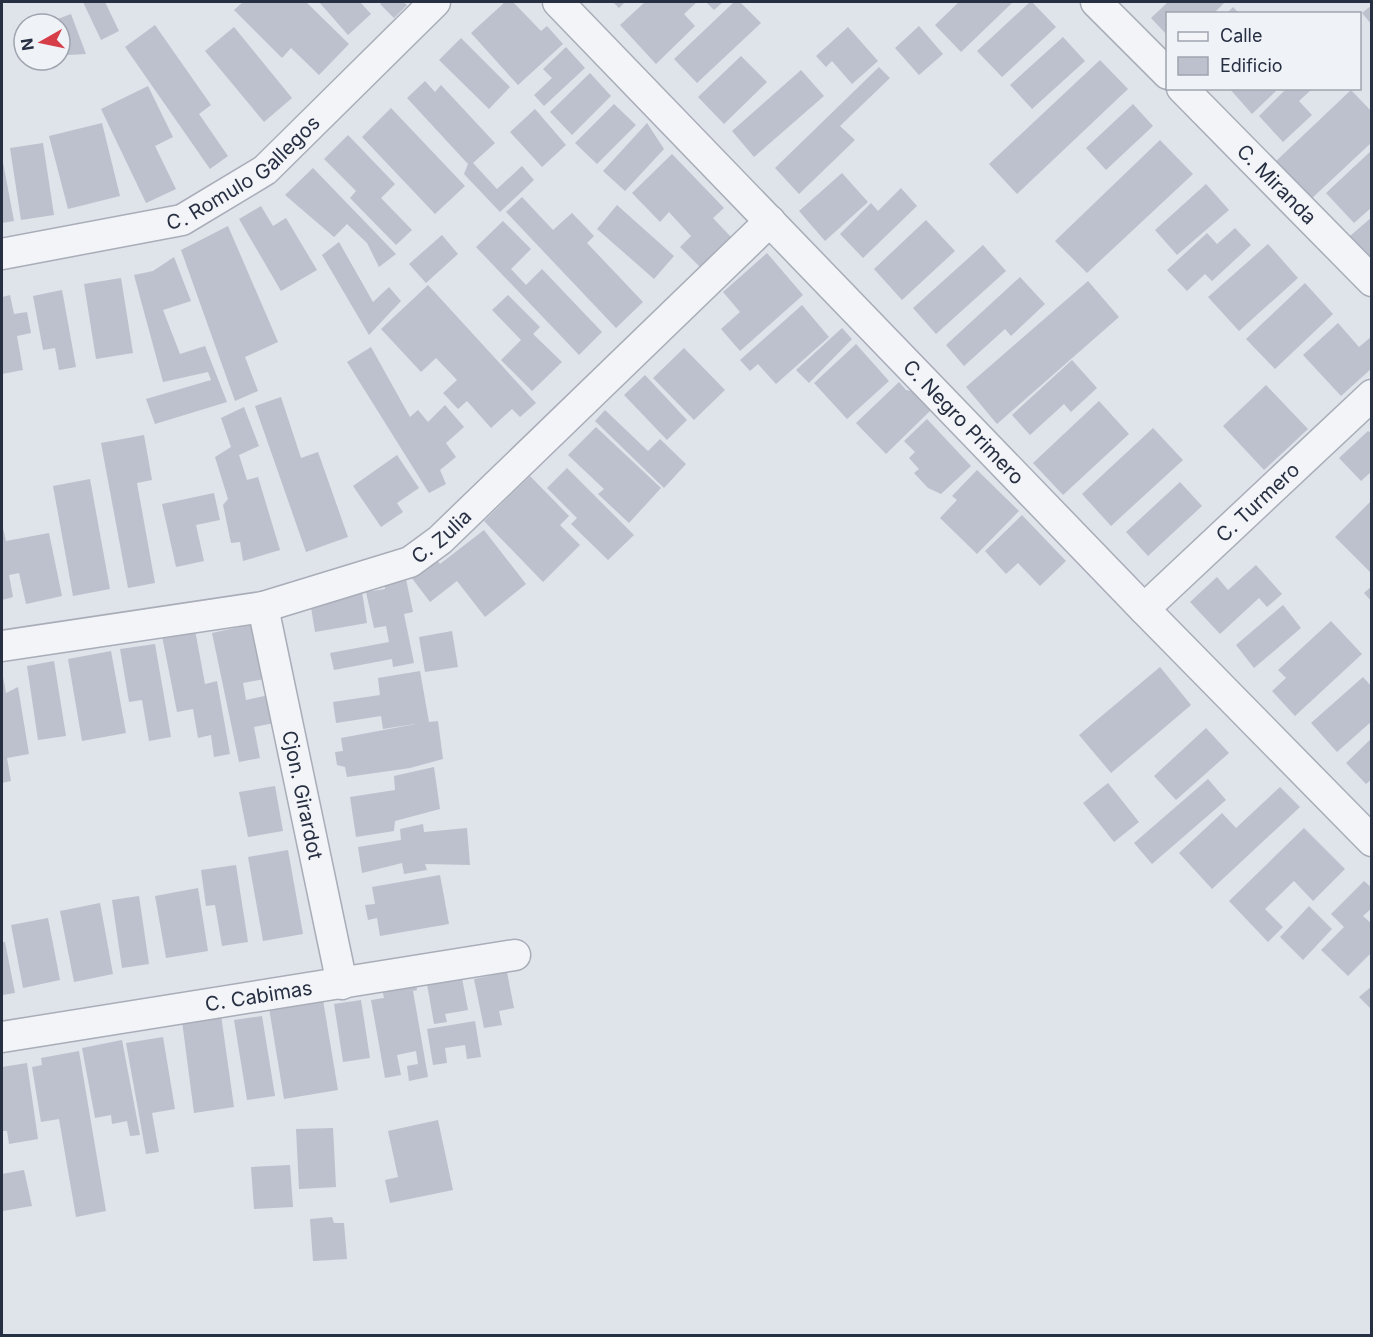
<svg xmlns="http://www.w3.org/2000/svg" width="1373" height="1337" font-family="Inter,sans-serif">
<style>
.building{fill:#bcc1cd}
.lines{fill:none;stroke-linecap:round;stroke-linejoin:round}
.minor-casing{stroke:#a8adb8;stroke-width:33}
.minor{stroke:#f3f4f8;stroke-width:30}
.labels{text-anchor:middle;stroke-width:5;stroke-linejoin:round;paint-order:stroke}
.street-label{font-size:20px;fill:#272f42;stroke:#eff2f7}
</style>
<rect width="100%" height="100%" fill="#dfe3ea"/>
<path class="building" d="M83,2h22l14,29 -18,9z
M243,2h63l43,42 -30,31 -28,-27 -9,10 -48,-48z
M319,2h41l11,12 -23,21z
M383,2h20l4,3 -13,13 -14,-14z
M505,2h8l28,29 6,-5 16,18 -45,41 -47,-52z
M613,2h12l-6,6z
M645,2h52l-13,12 11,12 -39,38 -36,-39z
M706,2h17l-9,8z
M734,2h6l21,21 -64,60 -23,-24z
M959,2h54l-52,50 -26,-27z
M1030,2h2l24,25 -54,50 -25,-26z
M1168,2h57l-12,12h-45v22l-17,-18z
M1372,5v20l-10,-12z
M1233,7l7,7h-14z
M71,14l15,40 -18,1 -8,-22v-9h-4l-1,-4z
M155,25l56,80 -12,9 29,42 -18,13 -85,-122z
M919,26l24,28 -24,21 -24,-27z
M234,27l58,71 -28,24 -59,-71z
M848,27l30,34 -26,23 -20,-23 -6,6 -10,-11z
M1063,37l22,24 -53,48 -22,-24z
M461,38l49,49 -21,22 -50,-49z
M566,47l19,21 -41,38 -10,-11 18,-17 -9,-9z
M741,56l26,26 -43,42 -26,-27z
M1100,60l28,29 -111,105 -28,-30z
M879,67l11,11 -50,48 15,14 -56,54 -24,-26z
M801,70l23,26 -70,61 -22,-26z
M590,73l21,23 -39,39 -22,-23z
M425,81l10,11 6,-7 54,58 -22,20 24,26 25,-23 12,14 -34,32 -36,-38 4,-10 -61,-66z
M148,86l25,51 -18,9 21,43 -30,14 -45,-94z
M1229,88h50l-27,26z
M1287,88h26l-14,13 13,14 -29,27 -24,-26z
M1351,90l21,22v30l-63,59 -35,-38z
M614,104l22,21 -39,39 -22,-21z
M1133,104l20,22 -47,44 -20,-22z
M391,108l74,78 -30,28 -73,-77z
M535,109l31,36 -24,22 -32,-35z
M102,123l18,73 -52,13 -19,-73z
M647,123l17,26 -39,42 -22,-20z
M348,135l47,49 -14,14 31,32 -16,15 -46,-47 6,-7 -32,-32z
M1160,140l33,34 -106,99 -32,-32z
M43,143l11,72 -33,5 -11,-72z
M1372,150v57l-18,16 -28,-30z
M672,154l52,54 -11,10 18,19 -31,30 -20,-20 11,-11 -22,-24 -9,10 -28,-29z
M2,157l12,64 -12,2z
M313,168l83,86 -17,13 -12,-24 -20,-19 -13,13 -49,-42z
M842,173l26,29 -43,39 -26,-30z
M1206,184l23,26 -52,45 -22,-25z
M901,188l16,18 -54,52 -23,-24 31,-31 7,8z
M522,197l31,33 19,-17 22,23 -7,7 56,59 -27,26 -110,-116z
M617,205l57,51 -20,23 -57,-50z
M261,206l12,20 13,-8 31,52 -36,21 -42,-72z
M1372,217v43l-22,-24z
M926,220l29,31 -53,49 -28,-31z
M503,221l28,28 -20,20 15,16 16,-16 60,63 -23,23 -103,-108z
M228,226l50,116 -33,15 13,34 -23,10 -54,-151z
M1235,228l16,17 -39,36 -7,-7 -18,17 -20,-21 40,-37 10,11z
M442,235l16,19 -32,29 -17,-19z
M339,242l34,60 16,-15 12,14 -32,34 -47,-80z
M1268,244l30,34 -59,53 -31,-34z
M983,245l23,26 -70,63 -23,-26z
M767,253l36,42 -63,56 -19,-22 19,-17 -17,-20z
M174,257l17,44 -28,9 17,44 25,-8 22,56 -72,22 -9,-25 65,-19 -3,-8 -45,10 -29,-107 19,-4z
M1020,277l25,27 -34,32 -6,-7 -41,37 -18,-21z
M121,278l12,75 -37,6 -12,-75z
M1088,281l31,36 -122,107 -31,-37z
M1305,283l28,31 -58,55 -29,-30z
M428,285l108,118 -16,14 -8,-8 -21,19 -24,-27 -9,8 -15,-16 14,-13 -21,-22 -15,14 -40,-43z
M62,290l14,77 -17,3 -4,-22 -12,2 -10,-54z
M10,295l4,19 13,-2 4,21 -14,3 6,34 -21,4v-77z
M508,295l32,32 -7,7 29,28 -30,29 -31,-31 20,-20 -29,-30z
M802,305l27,32 -53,47 -18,-20 -8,7 -10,-11z
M1338,323l21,24 13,-11v32l-31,28 -38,-41z
M842,328l10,11 -43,44 -13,-13z
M856,344l33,37 -42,38 -33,-36z
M371,347l39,70 8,-7 10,12 17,-17 19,22 -18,16 10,14 -16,13 6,14 -17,9 -82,-131z
M684,348l41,42 -31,30 -41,-42z
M1072,360l25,28 -26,24 -7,-8 -34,31 -18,-20z
M645,375l42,45 -20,20 -43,-45z
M899,382l7,8 17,3 8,17 -45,44 -30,-31z
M1266,385l42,44 -44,41 -41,-44z
M281,397l20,61 17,-6 30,85 -42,15 -51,-146z
M1099,401l30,33 -66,61 -30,-32z
M244,407l15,39 -20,9 8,25 11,-3 22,73 -37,11 -3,-19 -9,1 -8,-38 5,-6 -13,-42 16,-10 -10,-29z
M605,410l43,41 12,-12 26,25 -22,24 -69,-67z
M927,419l44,47 -30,28 -13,-6 -14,-15 5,-4 -10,-11 6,-6 -11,-11z
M596,427l65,61 -32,35 -31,-29 6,-5 -36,-34z
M1153,428l30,32 -72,66 -29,-32z
M1368,431l4,3v37l-11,10 -22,-23z
M144,435l8,45 -15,3 18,100 -27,5 -27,-145z
M397,455l22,33 -22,15 6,9 -22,15 -28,-41z
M567,468l67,67 -26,25 -37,-36 6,-6 -30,-30z
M977,470l42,41 -42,43 -37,-36 17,-18 -5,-4z
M530,476l39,40 -9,9 20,20 -37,37 -59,-61z
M90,479l20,110 -37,7 -20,-110z
M1180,482l22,24 -54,50 -22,-24z
M214,493l6,27 -24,5 8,36 -28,6 -14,-63z
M1372,500v74l-37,-37z
M1022,515l44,46 -26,25 -22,-23 -12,11 -21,-23z
M2,524l4,17 43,-8 13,63 -36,8 -7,-31 -10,2 4,22 -11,3z
M484,530l42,54 -41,33 -28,-36 -27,21 -19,-25 24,-19 5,6z
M1256,565l26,29 -15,13 -8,-9 -39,36 -30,-32 27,-25 11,13z
M406,579l7,33 -9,2 10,49 -21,4 -1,-8 -58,11 -4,-17 59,-11 -3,-16 -12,2 -8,-36 19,-3 -1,-6z
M1372,586v16l-8,-9z
M362,592l5,31 -52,9 -5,-31z
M1283,605l18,23 -47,40 -18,-23z
M1331,621l31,33 -67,62 -23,-25 14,-13 -8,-8z
M253,624l11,55 -21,4 3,17 23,-5 5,28 -20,4 6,31 -21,4 -27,-129z
M195,630l10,54 12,-3 13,73 -16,3 -3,-22 -13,3 -5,-29 -16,3 -15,-76z
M452,631l6,36 -33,5 -6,-35z
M155,644l16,93 -22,4 -7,-41 -13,2 -9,-53z
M111,651l15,82 -44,8 -14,-82z
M54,661l12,75 -28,4 -11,-74z
M1160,667l31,38 -80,68 -32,-38z
M2,671l4,22 12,-6 11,67 -22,4 4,23 -9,2z
M420,671l9,51 9,-1 5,38 -33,9 -63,9 -2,-10 -8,-2 -2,-13 8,-1 -2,-13 80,-15 -38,6 -2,-13 -45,7 -3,-21 47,-7 -2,-17z
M1363,677l9,10v34l-35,31 -26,-29z
M1206,728l23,25 -53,47 -22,-24z
M1372,738v41l-6,5 -20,-21z
M434,767l6,42 -45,12 -1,10 -38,6 -6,-40 45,-7 -1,-14z
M1208,779l18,21 -74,64 -18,-21z
M1108,783l31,39 -25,20 -31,-39z
M275,786l8,45 -35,6 -9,-45z
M1280,787l20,20 -88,82 -33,-36 43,-40 14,15z
M423,824l1,8 43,-4 3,37 -45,-1 2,6 -23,4 -2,-11 -40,10 -4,-26 43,-7 -1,-11z
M1304,828l41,41 -32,32 -19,-20 -29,28 18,18 -15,15 -39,-41z
M288,850l15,84 -40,7 -15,-84z
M236,865l12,77 -26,4 -7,-41 -9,1 -5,-36z
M440,875l9,49 -69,12 -3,-18 -9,2 -3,-15 10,-1 -3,-17z
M1364,881l8,7v20l-9,8 9,8v28l-24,24 -27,-26 23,-23 -13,-13z
M198,888l10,63 -42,7 -11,-62z
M139,896l10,68 -27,4 -10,-68z
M100,903l13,71 -39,8 -14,-71z
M1309,906l23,23 -29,31 -23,-23z
M48,918l12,62 -37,8 -12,-63z
M2,942h3l10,51 -13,2z
M507,972l7,36 -15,3 3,14 -18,3 -10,-49z
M415,978l2,12 -4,1 15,86 -19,4 -2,-15 11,-2 -2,-13 -19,4 4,20 -16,3 -14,-78 13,-2 -3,-14z
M462,978l6,32 -23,4 2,8 -13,2 -7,-40z
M1372,986v24l-13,-13z
M322,994l16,96 -54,9 -16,-97z
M361,1000l9,58 -27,4 -9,-58z
M221,1015l13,92 -40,6 -12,-92z
M262,1016l13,80 -28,4 -13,-80z
M475,1021l6,36 -14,2 -2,-14 -20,3 2,15 -14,2 -6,-36z
M163,1037l12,72 -23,4 7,39 -13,2 -20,-111z
M122,1040l18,95 -10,1 -3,-15 -15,3 -1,-9 -16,3 -13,-70z
M79,1051l27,160 -30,6 -17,-98 -18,3 -9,-55 10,-2 -1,-7z
M27,1063l11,76 -29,5 -2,-13h-5v-64z
M438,1120l15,70 -63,13 -5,-23 13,-3 -10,-46z
M333,1128l3,59 -37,2 -3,-60z
M290,1165l3,42 -39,2 -3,-42z
M24,1170l8,36 -29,5 -1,-37z
M332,1217l2,6h10l3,36 -34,2 -3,-42z"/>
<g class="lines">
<defs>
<g id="minor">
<path id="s1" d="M558,2l586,607 228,232"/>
<path d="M1096,2l72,72"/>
<path id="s2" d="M1182,88l190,193"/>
<path id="s3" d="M2,254l180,-34 83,-50 170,-168"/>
<path id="s4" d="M263,607l79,377"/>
<path id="s5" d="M1144,609l228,-214"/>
<path id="s6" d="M2,646l261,-39 147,-45 30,-22 330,-319"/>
<path id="s7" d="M2,1037l513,-82"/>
</g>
</defs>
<use href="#minor" class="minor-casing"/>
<use href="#minor" class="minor"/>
</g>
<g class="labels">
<g class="street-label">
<text dy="7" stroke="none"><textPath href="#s3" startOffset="260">C. Romulo Gallegos</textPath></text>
<text dy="7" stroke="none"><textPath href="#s2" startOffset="135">C. Miranda</textPath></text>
<text dy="7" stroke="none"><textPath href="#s1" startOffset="584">C. Negro Primero</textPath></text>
<text dy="7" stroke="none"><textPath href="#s5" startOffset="156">C. Turmero</textPath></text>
<text dy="7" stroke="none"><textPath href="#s6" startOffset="458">C. Zulia</textPath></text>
<text dy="7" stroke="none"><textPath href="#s4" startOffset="192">Cjon. Girardot</textPath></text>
<text dy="7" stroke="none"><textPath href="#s7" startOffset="260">C. Cabimas</textPath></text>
</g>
</g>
<rect width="1373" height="1337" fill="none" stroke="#272f42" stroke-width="6"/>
<rect x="1166" y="12" width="195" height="78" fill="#eff2f7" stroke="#9fa4af" stroke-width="1.5"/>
<rect x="1178" y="32" width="30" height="9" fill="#f3f4f8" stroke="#9fa4af" stroke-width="1.5"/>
<text x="1220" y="42" font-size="18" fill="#272f42">Calle</text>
<rect x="1178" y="57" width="30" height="18" fill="#bcc1cd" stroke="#9fa4af" stroke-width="1.5"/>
<text x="1220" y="72" font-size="18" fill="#272f42">Edificio</text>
<g transform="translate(42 42) rotate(261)"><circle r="28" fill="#eff2f7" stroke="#9fa4af" stroke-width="1.5"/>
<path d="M0-4.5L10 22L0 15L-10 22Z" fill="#d63d48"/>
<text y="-9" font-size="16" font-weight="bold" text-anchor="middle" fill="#272f42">N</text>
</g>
</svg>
